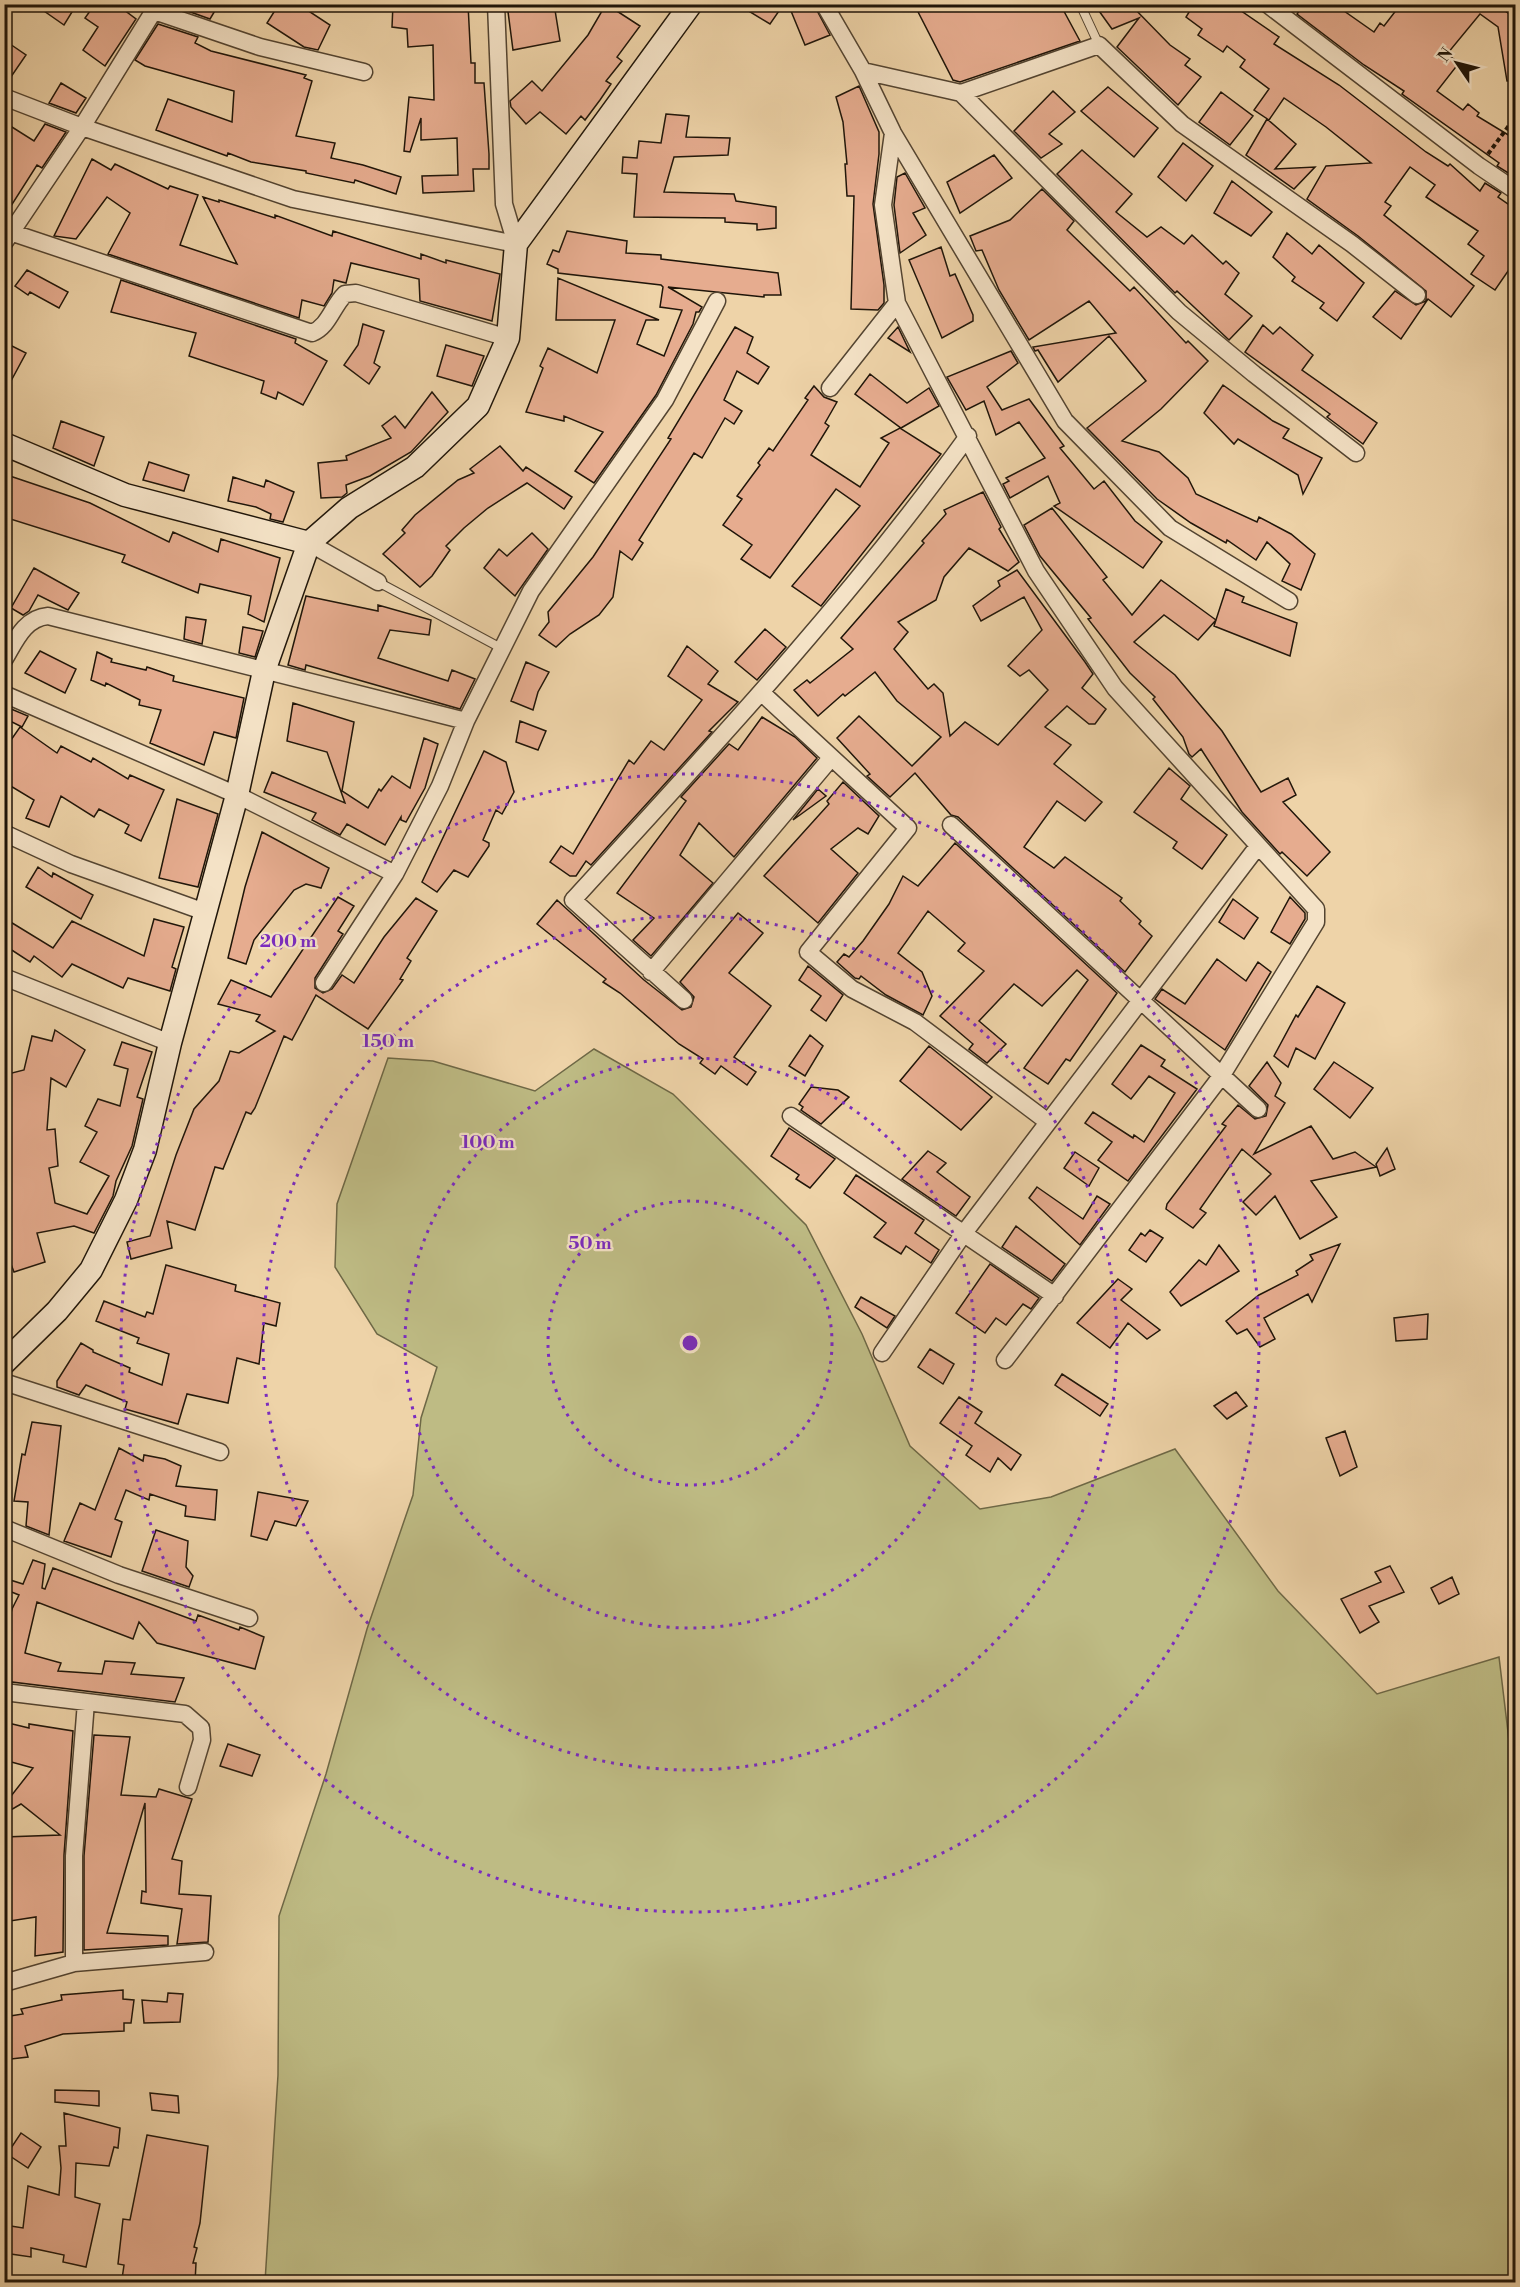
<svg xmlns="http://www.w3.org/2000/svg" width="1520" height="2287" font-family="'Libre Bodoni',serif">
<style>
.green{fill:#bebb84;stroke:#6e6846;stroke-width:1.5}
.building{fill:#e6ac8f;stroke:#1f1509;stroke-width:1.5}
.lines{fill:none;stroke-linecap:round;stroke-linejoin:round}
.lane-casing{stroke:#534431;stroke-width:10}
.street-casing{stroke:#534431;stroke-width:19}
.secondary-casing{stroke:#1f1509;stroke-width:25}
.path{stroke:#1f1509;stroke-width:4;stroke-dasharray:4.5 3;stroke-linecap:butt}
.lane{stroke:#f4e2c6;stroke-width:8}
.street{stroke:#f4e2c6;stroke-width:16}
.secondary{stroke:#f4e2c6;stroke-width:22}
.ring{fill:none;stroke:#7b2cbf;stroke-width:3;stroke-dasharray:3 6}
.centre{fill:#7b2cbf;stroke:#f4e2c6;stroke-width:3}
.ring-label{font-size:18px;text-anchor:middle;font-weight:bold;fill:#7b2cbf;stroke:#f4e2c6;stroke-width:4.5;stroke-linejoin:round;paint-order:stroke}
</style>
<rect width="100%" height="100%" fill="#eed3a8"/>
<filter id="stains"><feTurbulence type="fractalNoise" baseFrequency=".00333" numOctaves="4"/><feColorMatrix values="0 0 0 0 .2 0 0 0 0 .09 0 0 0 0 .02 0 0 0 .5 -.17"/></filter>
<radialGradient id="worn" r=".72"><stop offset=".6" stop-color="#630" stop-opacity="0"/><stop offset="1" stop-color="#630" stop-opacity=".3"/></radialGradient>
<path class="green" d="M594,1049l79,45 133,131 56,109 48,112 70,63 71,-12 124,-48 103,142 99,103 122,-37 17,142 -1,483h-1250l13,-207 1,-159 47,-142 41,-145 46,-134 8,-77 16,-51 -60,-33 -42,-67 2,-63 51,-146 45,3 102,30z"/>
<path class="building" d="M34,4h26l12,8 -8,13z
M95,4h21l20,15 -31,47 -22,-16 15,-23 -13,-9z
M168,4h51l-9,15z
M279,4h19l32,21 -12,25 -14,-3 -37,-24z
M393,4h75l3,59h4v20h9l5,71v15h-16l1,22 -51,2 -1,-17 36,-1 -1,-37 -36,2v-22l-11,34 -6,-1 5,-54 25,3 -1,-55 -25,2 -1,-18 -15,-2z
M507,4h47l6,37 -47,9z
M606,4l34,22 -23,31 5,4 -16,20 5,3 -11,16 -15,20 -4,-4 -15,18 -26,-22 -14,12 -15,-17 -1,-6 22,-20 10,10 46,-56z
M737,4h33l9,7 -9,13z
M914,4h146l20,37 -120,41 -7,-2z
M1094,4h36l40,41 20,14 -5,6 16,12 -23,28 -61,-58 22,-29 -27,11z
M1194,4h37l48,33 -5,7 65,41 87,67 22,14 2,-2 30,27 5,-8 16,10 -3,4 17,12v52l-20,29 -24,-16 13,-18 -16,-12 10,-13 -52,-34 9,-12 -25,-18 -25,35 6,4 -7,9 90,71 -23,31 -23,-18 -27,40 -28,-22 22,-26 21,14 10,-4v-10l-68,-55 -51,-37 19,-33 45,-3 -45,-36 -42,-29 -15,22 -15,-10 15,-21 -29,-22 5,-7 -18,-14 -4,6 -25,-17 4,-6 -16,-12z
M1304,4h30l40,28 6,-9 4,3 17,-22h94l20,14v62l-8,1 -9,-54 -18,-13 -33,40 12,9 -22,28 26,19 5,-6 11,9 -2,3 38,23v36l-2,1 -16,-10 2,-3 -97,-69 2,-3 -40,-26 -67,-51z
M814,5l16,30 -25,10 -14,-34z
M158,24l40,13 -3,6 16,8 95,24 -2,3 8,3 -16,55 39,7 -4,15 32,7 38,12 -5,17 -41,-14 -1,3 -48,-10v-2l-55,-9 -23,-9 -1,3 -71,-26 12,-31 64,23 2,-31 -89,-25 -10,-6z
M10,44l16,11 -22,32v-34z
M61,83l25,15 -10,15 -27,-10z
M859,86l20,46v22l-6,50 11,81v18l-6,7 -27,-1 3,-113h-7l-2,-32h2l-4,-42 -7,-25z
M1108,87l50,41 -24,29 -53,-46z
M1053,91l22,21 -26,22 13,10 -21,14 -27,-27z
M1221,92l32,24 -23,29 -31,-23z
M666,114l23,2 -3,21 44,1 -2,17 -54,2 -10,35 70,2 2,7 40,6v21l-19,2v-6l-32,-2v-4l-91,-1 3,-43 -15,-1 1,-16 14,1 2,-17 22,2z
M1267,119l29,25 -21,25 40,-2 -21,22 -48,-34z
M4,122l30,19 11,-17 21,8 -24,36 -5,-3 -33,52z
M1183,143l30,23 -27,35 -28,-24z
M1082,150l50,44 -16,18 31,25 14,-10 23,17 8,-9 31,29 3,-3 13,12 -14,21 27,22 -23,24 -52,-49 -2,2 -118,-119z
M994,155l18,23 -52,35 -13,-31z
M92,159l19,11 4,-6 53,25 2,-3 28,9 -18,50 57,19 -34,-67 16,5v-2l56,18v-3l57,21 1,-5 88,28v-5l25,9v-3l54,14 -8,47 -72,-20 -1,-22 -68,-16 -5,20 -12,-3 -2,13 -8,13 -22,-6 -3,18 -191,-64 22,-41 -23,-16 -31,42 -22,-3z
M905,173l20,35 -12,5 13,22 -26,18 -6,-48 3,-28z
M1232,181l40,31 -21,24 -37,-23z
M1042,189l32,32 -7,9 63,61 4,-4 52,56 2,-2 20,20 -47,48 -39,32 37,11 29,26 8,16 61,28 2,-5 32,17 24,20 -14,36 -19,-9 8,-17 -23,-22 -11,18 -29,-20 -1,3 -35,-20 -34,-24 -70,-71 59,-47 -37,-45 -51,46 -20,-32 -3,1 -2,-4 83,-14 -27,-32 -60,39 -30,-50 -17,-40 -6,1 -6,-15 40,-16z
M567,231l60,10 -1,12 35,2v4l117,14 3,22h-17v2l-96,-10 34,20 -3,5h-3l-3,12 -37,71 -62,88 -19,-12 28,-39 -39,-16v5l-38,-9 17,-44 -3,-2 8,-18 49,25 18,-53h-59l2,-42 101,42h-13l-9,24 27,12 18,-46 -22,-3 3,-20 -2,-2 -103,-12v-4l-11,-5 6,-14 6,2z
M1287,233l25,21 7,-9 45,38 -27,38 -17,-13 4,-5 -32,-22 3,-4 -22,-20z
M941,247l9,29 5,-2 18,41v6l-31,17 -33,-78z
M27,270l41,22 -9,16 -29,-16 -2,3 -13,-9z
M121,280l175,59 -1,4 32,18 -24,44 -25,-13 -2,7 -15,-6 3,-12 -75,-25 7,-23 -85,-21z
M363,324l21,7 -10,32 6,4 -11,17 -25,-19 14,-20z
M1263,325l10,9 7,-7 33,28 -11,15 75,53 -14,21 -36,-27 3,-3 -85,-62z
M735,327l18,10 -6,16 22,14 -11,17 -21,-13 -13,29 18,11 -8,13 -9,-6 -23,40 -8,-5 -55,87 4,3 -11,17 -12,-9 -7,46 -14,18 -29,19 -14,13 -17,-12 10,-13 -1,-10 45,-55 78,-118 -3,-1z
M898,327l12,25 -22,-14z
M4,342l22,11 -22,41z
M446,345l38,11 -12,30 -35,-10z
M1011,351l7,12 -31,24 15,23 27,-11 35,47 -4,2 34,41 10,-8 31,40 27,21 -19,26 -89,-62 6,-3 -12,-27 -38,22 -7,-14 6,-3 -3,-3 39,-20 -26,-36 -23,13 -12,-34 -18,9 -19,-33z
M870,374l37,29 22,-15 10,18 -38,22 -46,-34z
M1223,385l50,36 16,8 -6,9 39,20 -19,36 -5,-19 -60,-36 -4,5 -30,-31z
M814,386l10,11 13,5 -12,21 4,3 -18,29 49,32 29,-44 -8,-5 19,-10 41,26 -120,152 -29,-20 68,-80 -24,-17 -66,89 -29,-19 11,-14 -29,-20 19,-26 -5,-3 23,-31 -2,-2 11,-15 4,3 35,-51 -3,-2z
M432,392l16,20 -37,40 -41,24 -24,9 1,8 -5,4 -21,1 -3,-35 29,-3 -1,-4 45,-18 -9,-12 13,-10 10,12z
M61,421l43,16 -10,29 -41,-18z
M500,446l23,25 3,-4 46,30 -8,12 -37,-26 -39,25 -24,20 -18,18 4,4 -18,26 -12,11 -37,-33 22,-21 -3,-3 13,-15 43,-35 16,-7 -4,-4z
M149,462l40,13 -5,16 -41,-11z
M4,474l86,29 79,39 4,-10 45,20 3,-13 59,19 -16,64 -16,-8 3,-18 -51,-12 -2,9 -76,-31 3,-7 -121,-38z
M233,477l31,10 2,-7 28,12 -11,30 -13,-3 1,-5 -15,-7 -28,-6z
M983,492l18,35 -2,2 20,33 -11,9 -39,-23 -25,29 -8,23 -38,22 10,10 -14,17 34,40 6,-5 9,9 7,43 15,-14 33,23 50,-55 -19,-20 -9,6 -12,-10 34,-36 -18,-33 -43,24 -8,-15 27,-20 -2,-5 19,-11 68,92 8,12 -11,14 24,21 -11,15h-6l-22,-18 -22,21 26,18 -17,19 48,38 -17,19 -28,-20 -33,46 30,21 11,-11 57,41 -2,3 21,20 -2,3 13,12 -27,36 -167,-155 -7,-2 -36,-42 -25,24 -23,-21 3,-2 -33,-36 22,-22 53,50 29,-29 -44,-36 -22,-29 -30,24 -2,-2 -25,22 -24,-26 13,-10 3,3 43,-34 -12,-11 83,-95 -2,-2 24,-27 -2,-4z
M1052,508l55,69 -4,3 29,35 29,-35 55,40 -18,20 -34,-25 -30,27 41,33 47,56 39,61 27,-14 8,17 -13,7 47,50 -23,24 -25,-24 -2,2 -38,-42 -41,-63 -9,8 -3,-3 -6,-17 -30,-38 2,-2 -25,-24 -42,-54 3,-1 -51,-62 -16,-31z
M532,533l16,16 -33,47 -31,-28 15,-19 8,7z
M34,568l45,25 -11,17 -30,-15 -9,16 -6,4 -12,-7z
M1226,589l18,8 -2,5 55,21 -7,33 -76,-30z
M306,596l72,15v-6l53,15 -2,15 -39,-5 -12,28 70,23 4,-11 23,9 -15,30 -154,-44 -1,5 -17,-5z
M186,617l20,3 -4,24 -18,-5z
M243,627l20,4 -8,26 -16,-4z
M765,629l21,18 -29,33 -22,-18z
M687,646l31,25 -10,13 30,18 -29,29 3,1 -121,133 -5,-4 -10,15h-6l-20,-14 11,-16 12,8 56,-94 5,4 17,-23 13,9 38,-50 -34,-24z
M40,651l36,18 -11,24 -40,-20z
M97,652l15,7 -1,3 35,8 1,-3 27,9 -1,5 71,17 -8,40 -22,-6 -10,33 -54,-22 11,-33 -22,-5 1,-5 -34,-17 -1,3 -14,-6z
M526,662l23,10 -11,20 -5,18 -22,-9z
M293,703l61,19 -12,69 26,17 11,-19 2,2 11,-15 18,12 14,-50 14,6 -13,44 -19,34 -5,-2v-3l-16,28 -38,-21 -7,11 -28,-15 4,-7 -52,-21 8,-20 73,31 -18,-51 -40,-11z
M4,706l24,10 -6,11 -18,-9z
M762,717l33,20 22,21 -83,99 -35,-34 -19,32 33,28 -62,73 -18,-16 21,-22 -37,-25 69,-92 -5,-4 48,-53 9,6z
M520,721l26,10 -8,19 -22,-8z
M20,727l37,26 4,-7 30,16 2,-4 35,21 2,-4 34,15 -23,51 -16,-8 4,-8 -30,-16 -5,8 -33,-21 -12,31 -23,-9 8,-18 -30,-18v-32z
M484,751l22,11 8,30 -12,22 -6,-4 -13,30 6,3v3l-21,31 -14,-7 -17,22 -15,-10z
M1169,768l21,18 -9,13 46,36 -25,34 -29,-21 4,-6 -43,-30z
M843,782l36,34 -11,18 -10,-6 -27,21 27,24 -40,50 -54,-47 65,-72 -2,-3z
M818,789l8,7 -33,24z
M177,799l41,15 -20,73 -39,-9z
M262,832l67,36 -8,20 -15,-4 -12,6 -40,50 -8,24 -18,-6 17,-71z
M955,843l162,150 -47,68 -4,-2 -18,25 -24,-16 64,-88 -11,-10 -35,36 -28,-22 -35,37 27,23 -19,19 -18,-14 4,-5 -33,-28 44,-45 -26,-20 7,-8 -37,-32 -30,42 24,19 10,24 -9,19 -37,-20 -25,-19 -2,3 -4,-1 -18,-16 7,-8 5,3 14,-16 26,-37 14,-28 15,10z
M38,867l14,10 1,-4 40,22 -12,24 -55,-32z
M338,897l16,9 -16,25 5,3 -28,44v10l8,5 9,-4 10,-14 12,8 30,-46 32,-39 21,13 -30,47 4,3 -11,18 3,1 -35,49 -52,-34 -24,45 -8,-4 -29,72 -4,6 -5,-2 -23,57 -8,-2 -20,63 -28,-9 5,27 -41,11 -4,-17 23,-6 26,-81 18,-46 25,-28 11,-30 9,2 36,-22 -19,-10 4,-6 -42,-11 13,-24 40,17z
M1290,897l15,16v6l-15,25 -19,-12z
M1233,899l25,19 -14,21 -25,-17z
M557,900l87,80 38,30 9,-3 3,-10 -14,-15 58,-69 25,20 -34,40 42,33 -37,51 22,15 -9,13 -26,-19 -6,8 -15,-11 3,-4 -24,-15 -59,-51 -17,-11 3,-3 -69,-55z
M4,918l49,30 19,-27 72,35 10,-37 30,8 -12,40 4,2 -6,22 -42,-13 -5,10 -51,-24 -10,13 -28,-21 -4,6 -26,-17z
M1217,959l29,22 12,-19 13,10 -46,78 -70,-51 7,-10 23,15z
M808,966l35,29 -17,26 -15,-11 10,-14 -22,-16z
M1317,986l28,17 -30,56 -19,-11 -8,19 -14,-11 22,-41 2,2z
M55,1030l30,20 -19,37 -15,-9 -4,52 8,-1 3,37 -9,2 6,35 32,11 22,-38 -29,-14 17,-30 -12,-6 13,-27 22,7 8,-37 -14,-4 8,-23 30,10 -15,45 6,2 -11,47 -16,35 -3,15 -19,37 -20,-7 -37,7 8,29 -31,10 -10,-26v-171l20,-5 8,-34 20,5z
M810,1035l13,11 -18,30 -16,-10z
M1141,1045l24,15 -4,6 36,23 -69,92 -30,-21 14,-18 -27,-19 8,-11 40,26 1,-3 10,7 31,-49 -26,-17 -18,23 -19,-15z
M929,1046l63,51 -31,33 -61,-49z
M1267,1062l14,21 -6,13 10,7 -31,51 57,-28 22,33 22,-7 21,15 -65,14 26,36 -37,22 -25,-43 -19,19 -13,-13 28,-28 -29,-25 -42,60 6,4 -13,15 -27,-19 1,-5 59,-78 -4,-2 16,-19 17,14 11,-3 2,-11 -19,-19z
M1334,1062l39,26 -23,30 -36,-29z
M811,1087l27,3 11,7 -28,27 -20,-14 2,-3 -4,-3z
M789,1128l46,31 -25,29 -14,-9 3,-4 -28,-19z
M1387,1148l8,21 -15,7 -4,-12z
M928,1151l18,12 -9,9 33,25 -14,19 -54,-37z
M1075,1152l24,16 -10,18 -25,-18z
M856,1175l68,45 -9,13 24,17 -8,13 -25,-17 -5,8 -27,-17 12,-14 -42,-30z
M1037,1187l46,32 14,-23 13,8 -30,41 -51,-47z
M1016,1226l49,38 -13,17 -50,-34z
M1150,1230l13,8 -17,24 -17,-12 12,-17 4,3z
M1340,1244l-28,58 -4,-8 -44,24 11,21 -15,8 -13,-18 -10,5 -11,-13 33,-26 39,-20 -2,-4 17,-11 -3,-5z
M1219,1245l20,26 -58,35 -11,-14 29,-32 7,5z
M990,1264l49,34 -8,11 -8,-5 -17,21 -10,-7 -11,15 -29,-20z
M166,1265l70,20 -1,6 45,12 -4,23 -12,-3 -5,41 -22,-6 -9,45 -41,-9 -9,30 -53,-15 2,-7 -41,-17 -7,10 -22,-8v-6l24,-38 12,7v2l37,16 -1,4 33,13 7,-31 -32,-11 2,-5 -43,-17 8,-20 41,16 2,-5 6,2z
M1118,1279l14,10 -11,11 39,30 -13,9 -19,-16 -18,25 -33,-25z
M861,1297l34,19 -8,12 -32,-21z
M1428,1314l-1,25 -31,2 -2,-23z
M930,1349l24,15 -11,20 -25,-17z
M1062,1374l46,30 -8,12 -45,-31z
M1236,1392l11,14 -20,13 -13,-13z
M959,1397l23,15 -7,11 46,32 -10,15 -13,-12 -8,14 -24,-17 6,-9 -32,-23z
M32,1422l29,4 -12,109 -23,-9 2,-24 -14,-1 8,-47 3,1z
M1345,1431l12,36 -17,9 -14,-38z
M119,1448l24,13 1,-6 21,4 16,7 -5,20 41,4 -2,30 -30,-4 1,-10 -36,-12 -1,6 -23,-10 -11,29 7,3 -11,35 -47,-16 16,-38 15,7z
M258,1492l50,9 -12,25 -21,-5 -8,19 -16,-4z
M156,1530l32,11 -2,26 7,9 -4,11 -47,-16z
M33,1560l12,4 -3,24 3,1 8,-21 143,53 2,-6 41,15 1,-3 24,10 -9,32 -98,-26 -18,-21 -6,17 -96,-37 -12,51 36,10 -3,8 44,3 3,-13 30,2 -4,11 53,4 -9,24 -171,-21v-41l8,-31 7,-14 -15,-6v-4l3,-6 16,5z
M1390,1566l14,26 -35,14 10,16 -19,11 -19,-34 40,-17 -6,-10z
M1452,1577l7,17 -20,10 -8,-16z
M4,1722l25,6v-4l44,7 -9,124 -1,97 -28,4 1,-39 -26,4 -6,-25v-59l56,-2 -39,-31 -17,10v-9l29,-37 -29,-8z
M94,1735l36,2 -9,58 35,2 3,-8 33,10 -20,60 10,2 -3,33 32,2 -3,46 -31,2 5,-35 -41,-6 1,-12 4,1 -1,-89 -38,130 61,3v9l-84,5v-94z
M228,1744l32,11 -8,21 -32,-10z
M123,1990v9l11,1 -3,23h-7v8l-61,3 -38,12 3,11 -17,2 -7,-24v-18l19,-3 -2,-5 41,-9 -1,-5z
M168,1993l15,1 -3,28 -36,1 -2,-23 25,2z
M55,2090l44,1v15l-44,-4z
M150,2093l28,3 1,17 -27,-3z
M64,2113l56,15 -2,20 -4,-1 -5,19 -33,-3 -1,34 25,7 -14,63 -23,-5 1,-7 -33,-7v9l-27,-4v-28l19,3 5,-42 31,9 2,-27 -2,-22h7z
M21,2133l20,14 -13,21 -21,-14z
M147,2135l61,11 -8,77 -6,24 3,1 -4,15h3l-1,20h-60l-13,-4 2,-14 -6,-1 5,-45 7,1z"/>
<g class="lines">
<defs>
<path id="lane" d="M1080,4l19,41
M378,582l123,66"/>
<path id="street" d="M824,4l39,67 30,62 172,288 105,107 119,73
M1267,4l212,162 37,25
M154,11l106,36 104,25
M863,71l98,22 218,219 75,62 102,79
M961,93l138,-48 83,79 170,120 65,51
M4,97l78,30 211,72 223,45 -12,-40 -8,-200
M893,133l-10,72 14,98 139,268 79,117 201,221v13l-94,153 -217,285
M4,230l308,103c17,-7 20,-26 33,-39l11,-1 152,45
M4,243l78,-116 76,-123
M830,388l67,-85
M309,543l69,39
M4,660c11,-18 20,-42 44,-44l418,105
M762,693l146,135 -100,124 44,37 63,33 133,100
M4,694l233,101 158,79
M951,825l307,284
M4,833l67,31 134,48
M651,972l180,-214
M4,977l166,66
M324,983l71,-109 45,-88 26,-65 65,-130 134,-191 52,-99
M684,1000l-111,-100c137,-150 276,-299 395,-464
M791,1116l264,180
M882,1353l82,-120 294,-387
M4,1382l216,70
M4,1528l115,47 130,43
M4,1692l181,22 16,14 1,12 -14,47
M74,1963v-107l12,-154
M4,1983l70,-20 131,-11"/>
<path id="secondary" d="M4,444l121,51 184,48
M4,1363l53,-52 34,-41 35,-70 19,-50 25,-107 67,-248 27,-124 45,-128 40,-35 66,-41 63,-61 30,-68 8,-94 175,-240"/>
</defs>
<use href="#lane" class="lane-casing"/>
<use href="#street" class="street-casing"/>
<use href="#secondary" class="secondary-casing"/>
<path class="path" d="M1488,154l28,-38"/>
<use href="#lane" class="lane"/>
<use href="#street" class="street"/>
<use href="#secondary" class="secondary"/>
</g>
<g class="ring">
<circle cx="690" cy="1343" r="142"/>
<circle cx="690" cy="1343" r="285"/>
<circle cx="690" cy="1343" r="427"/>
<circle cx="690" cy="1343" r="569"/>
</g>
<circle cx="690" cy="1343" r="9" class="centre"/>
<g class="ring-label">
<text x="288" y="947">200 m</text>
<text x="388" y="1047">150 m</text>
<text x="488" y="1148">100 m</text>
<text x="590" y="1249">50 m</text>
</g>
<rect width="1520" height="2287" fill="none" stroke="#eed3a8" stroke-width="24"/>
<rect x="6" y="6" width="1508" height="2275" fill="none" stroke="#1f1509" stroke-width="3"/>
<rect x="12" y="12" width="1496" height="2263" fill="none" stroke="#1f1509" stroke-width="1.5"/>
<g transform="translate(1457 63) rotate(305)" stroke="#f4e2c6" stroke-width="4.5" paint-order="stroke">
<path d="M0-4.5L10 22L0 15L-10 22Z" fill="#1f1509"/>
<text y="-9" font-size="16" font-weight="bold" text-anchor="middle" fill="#1f1509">N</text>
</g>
<rect width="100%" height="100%" filter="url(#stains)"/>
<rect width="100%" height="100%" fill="url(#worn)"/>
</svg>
